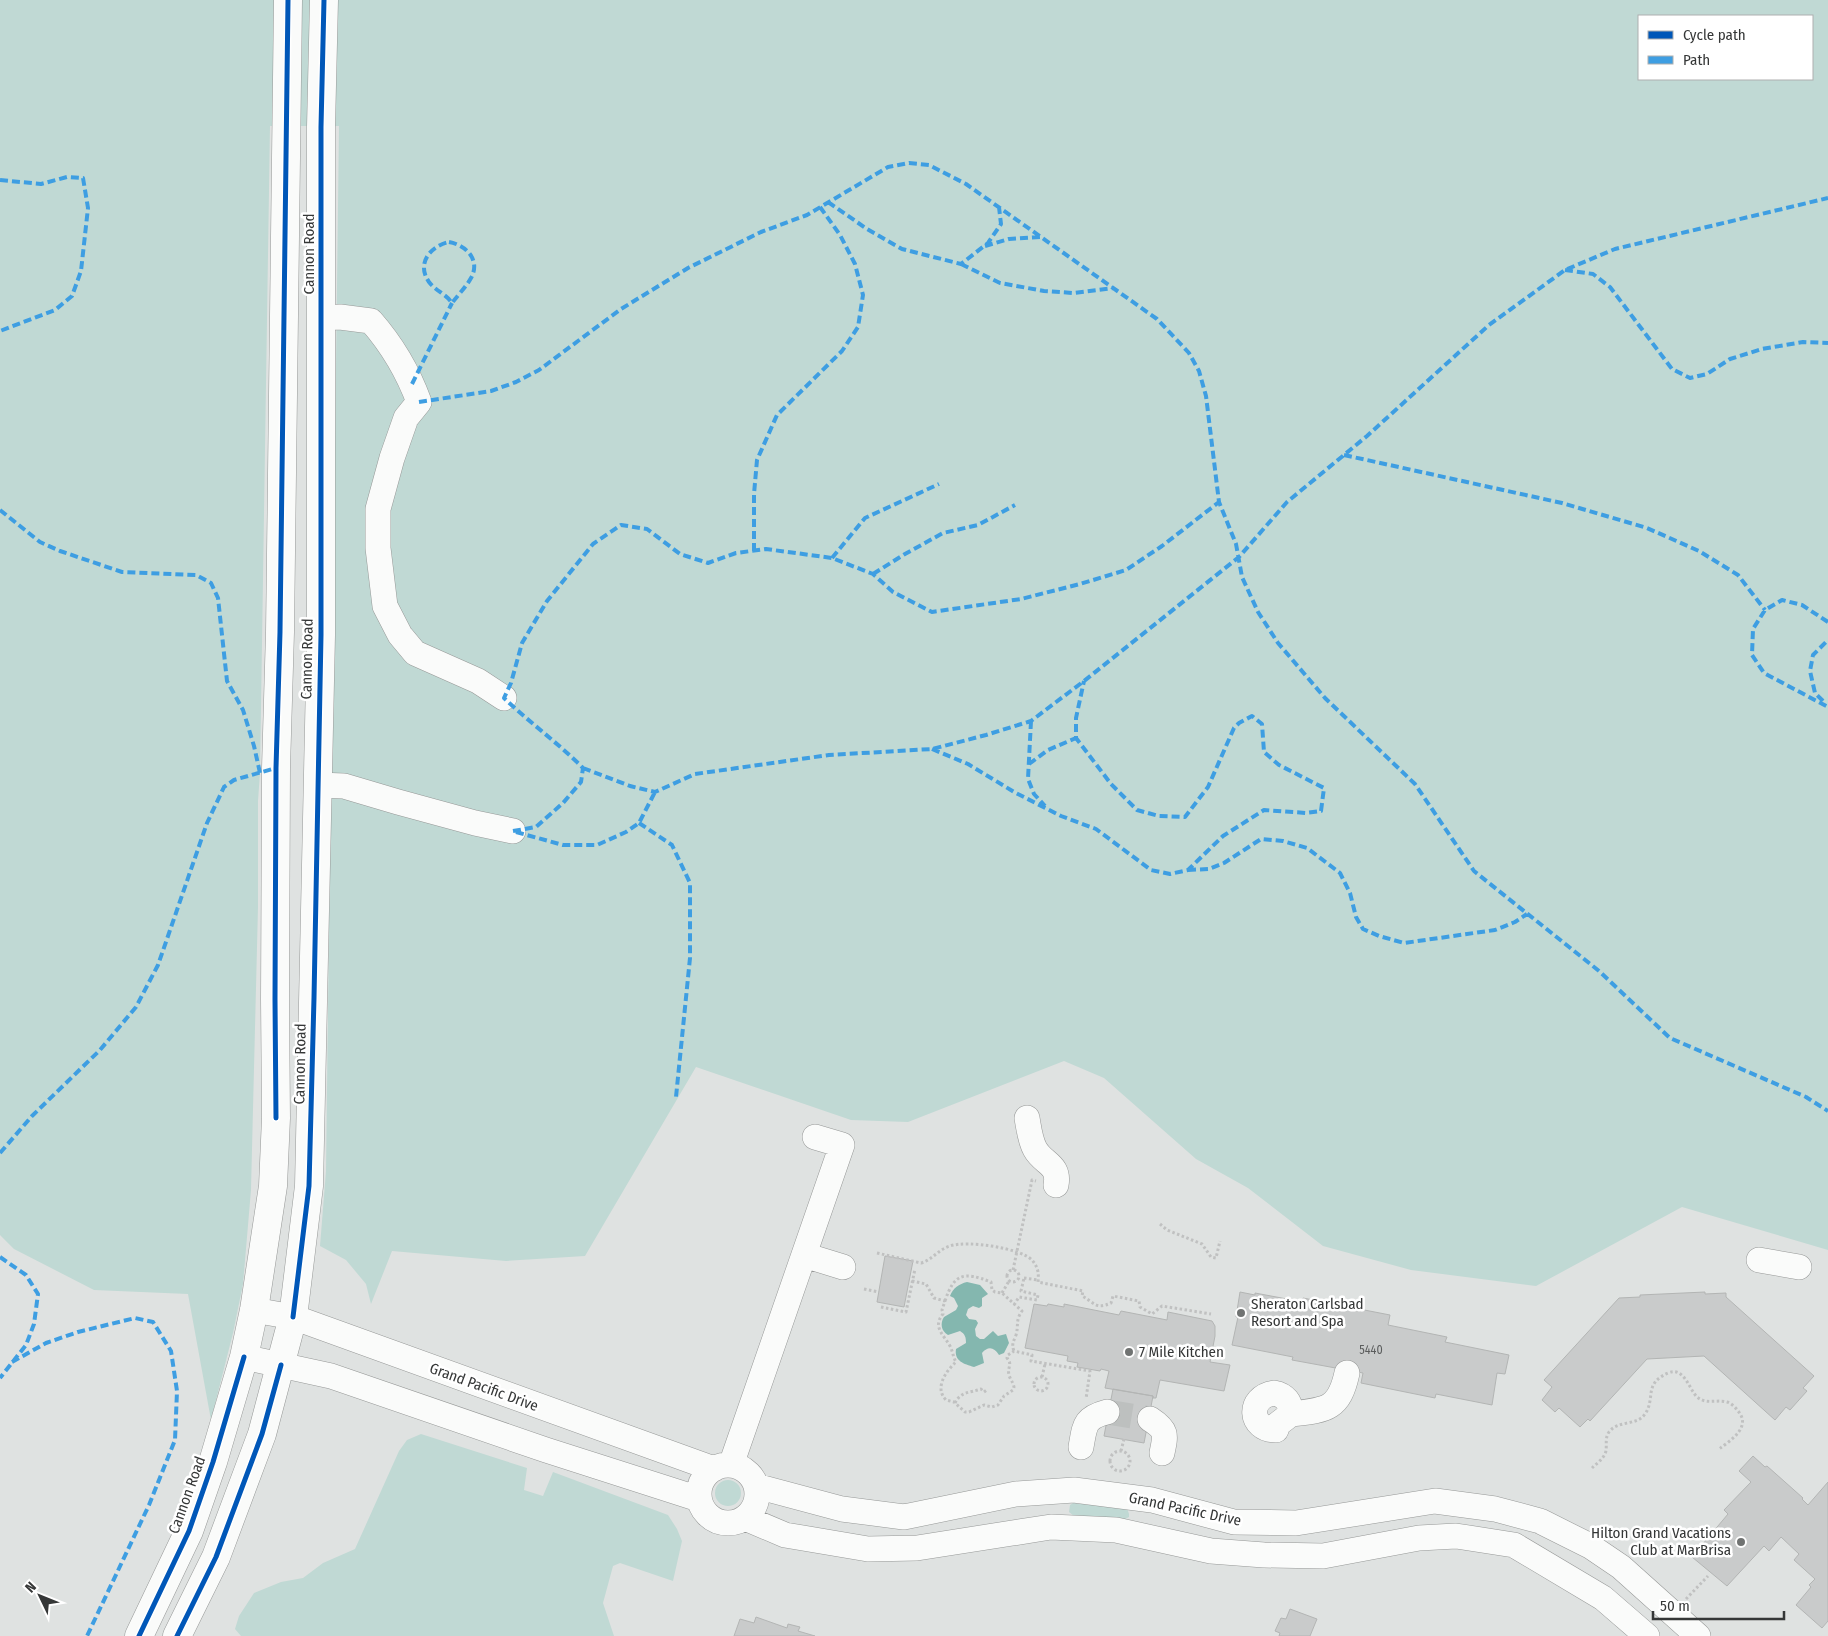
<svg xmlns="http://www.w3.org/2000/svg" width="1828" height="1636" font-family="'Fira Sans Condensed',sans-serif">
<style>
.green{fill:#c0d9d4;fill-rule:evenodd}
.water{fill:#84b7af}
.building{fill:#c9cbcb;stroke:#b3b5b4}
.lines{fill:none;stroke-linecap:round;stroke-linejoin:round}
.minor-tunnel{stroke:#bdc0bf;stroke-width:25;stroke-dasharray:25 12;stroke-linecap:butt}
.minor-casing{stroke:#969897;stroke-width:26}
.major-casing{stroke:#969897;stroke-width:29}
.path{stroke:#c0c1c1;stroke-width:3;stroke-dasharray:2.5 2.5;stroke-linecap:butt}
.minor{stroke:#fafbfa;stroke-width:25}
.major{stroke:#fafbfa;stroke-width:28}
.quiet{stroke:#3e9ee2;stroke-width:4;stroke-dasharray:8 4;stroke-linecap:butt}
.cycleway-casing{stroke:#fff;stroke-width:8}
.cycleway{stroke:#0057b8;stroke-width:5}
.poi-dot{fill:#707372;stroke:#fff;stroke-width:2}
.labels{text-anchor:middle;stroke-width:5;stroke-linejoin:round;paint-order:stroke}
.number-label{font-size:12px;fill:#5b5d5d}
.street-label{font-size:15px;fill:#353737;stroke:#fff}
.poi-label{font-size:15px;fill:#353737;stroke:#fff;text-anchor:start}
</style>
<rect width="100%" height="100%" fill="#dfe2e1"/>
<path class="green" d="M0,0h1828v1250l-146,-43 -146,79 -125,-16 -88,-24 -75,-58 -52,-29 -92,-81 -40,-17 -156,61 -57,-2 -155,-53 -111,189 -79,5 -114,-10 -21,53 -5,-20 -20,-24 -26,-14 6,-75 13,-1045h-69l-10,647 -2,28v106l-7,283 -8,94 -10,49 -22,87 -23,-126 -94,-4 -80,-41 -14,-14zM1639,16h173v63h-173z
M421,1434l106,34 -3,22 19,6 10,-24 115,43 9,14 5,12 -9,40 -53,-18 -7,3 -10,37 11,33h-373l-6,-7 4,-13 15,-23 27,-11 22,-4 20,-15 32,-14 44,-98 8,-11z
M715 1493a13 13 0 1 1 26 0a13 13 0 1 1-26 0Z
M1073,1503l54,5 2,6v3l-6,3 -49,-4 -5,-4 1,-7z"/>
<path class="water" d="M967,1282l13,3 8,9 -6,4v8l-3,2 -6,-2 -5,3 -2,6 3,4 7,1 2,3 -3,6 1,7 4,3h4l9,-8 5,5 8,-2 3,9 -5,10 -5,2c-5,-8 -11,-9 -17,-2l2,10 -10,4c-10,-3 -20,-6 -18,-18l10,-6c0,-6 -1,-9 -6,-12l-12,4c-7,-4 -8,-12 -4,-18l12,-7 2,-4 -4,-8 -4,-2c3,-8 9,-12 17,-14z"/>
<path class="building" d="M885,1256l28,5 -9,46 -27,-5z
M1240,1292l15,3v-2l48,9v-4l87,17 -2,10 59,12 -2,5 64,13 -4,19 -8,-1 -5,32 -56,-11 -1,4 -74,-15 2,-10 -71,-13 1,-3 -61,-12 6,-28h-2z
M1705,1292v2l21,-1v4l88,79 -11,12 4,3 -17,19 -4,-3 -11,13 -71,-64 -57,3 -57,62 -2,-2 -8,8 -21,-19 -4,4 -13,-12 10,-13 -8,-7 75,-82 21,-1v-2z
M1034,1304l13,2 1,-2 16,3v-3l55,11 2,-4 46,9 1,-8 44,9 3,5v10l-5,26 20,3 -6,26 -64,-11 -4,18h-3v-2l-48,-8 4,-17 -8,-2 -1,2 -23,-4 1,-4 -11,-2 1,-5 -43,-8z
M1113,1389l40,7 -9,47 -40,-7z
M1753,1456l12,11 2,-1 36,32 -1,1 6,6 20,-23v139l-6,7 -26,-23 15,-18 -2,-2 6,-6 -21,-19 5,-6 -18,-17 -12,14 -5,-5 -37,40 -35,-29 36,-43 -4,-4 27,-28 -12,-11z
M1290,1609l27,10 -7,17h-31l1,-3 -5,-2 6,-13 5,1z
M756,1617l31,11 1,-4 12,3 -2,4 17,5h-81l6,-17 14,4z"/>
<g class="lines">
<path class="minor-tunnel" d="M1107,1412l43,7"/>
<defs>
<path id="minor" d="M321,318l19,-1 31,4c21,24 37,51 48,81l-13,16 -14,40 -14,51v39l7,58 15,29 15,18 63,28 26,17
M318,785l26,1 54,16 77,21 38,8
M1027,1118c2,11 3,22 8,31 8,15 25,15 21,36
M804,1255l39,12
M1759,1260l40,7
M254,1310l39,7 421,152
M244,1357l87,19 215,74 153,49
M1274,1393c11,2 17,9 17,21l-13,10 -2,6c-27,0 -29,-33 -2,-37z
M1291,1414c35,-4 48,-4 56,-41
M1150,1419c17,11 16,15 12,34
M1081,1447c4,-22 3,-29 26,-35
M731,1465l111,-320 -27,-8
M699 1494a29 29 0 1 1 58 0a29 29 0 1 1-58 0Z
M756,1486l86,23 62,8 112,-23 58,-4 78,10 82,22 62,1 139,-22 60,8 45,12 50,25 31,21 77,69
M745,1518l40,17 83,14 49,-1 134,-21 65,3 95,21 53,4 59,1 96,-18 37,-2 58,9 89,53 44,38"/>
<path id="major" d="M139,1636l50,-105 24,-69 31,-105 10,-47 19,-124 3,-68 -1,-119 1,-231 4,-136 8,-632
M177,1636l39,-79 46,-123 31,-117 16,-131 12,-551v-508l3,-127"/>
</defs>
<use href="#minor" class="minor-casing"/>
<use href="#major" class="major-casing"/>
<path class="path" d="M1160,1224l7,6 35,14 9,13 5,1 4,-17
M877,1253l44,10c11,-3 18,-14 29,-17 17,-6 70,2 82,14 6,7 7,13 6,22l45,9 -1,5c12,6 13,14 29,7l2,-7 26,5 1,6 12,7 10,-8 49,8
M1007 1276a6 6 0 1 1 12 0a6 6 0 1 1-12 0Z
M1013,1270l19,-90 4,1
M1024,1278l14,2
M912,1281l14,3 8,14 11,3 -3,9 1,4c-11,13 1,21 7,32 3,6 3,11 6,16 -10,9 -22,26 -10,38l8,2 11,10h4l15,-7 8,2 6,-2 6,-9 9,-6 1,-3c-1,-5 -4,-8 -5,-12 -2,-8 4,-10 -2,-17l1,-3 6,-4 18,4 -1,6 59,10 -4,28
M864,1289l15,3
M1002,1293l7,-12
M945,1301c9,-27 18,-30 46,-19l1,8 3,2 7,1 20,18c-7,10 -3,14 -6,24 -2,6 -5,9 -2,16
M1014,1305l5,-8 18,3 1,-5 -17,-4 3,-13
M881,1307l25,5 9,-43
M1042,1377l3,-13
M1034 1384a7 7 0 1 1 14 0a7 7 0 1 1-14 0Z
M955,1403c6,-12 15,-10 26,-14l3,3 4,-3
M1121,1451l3,-12
M1110 1461a10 10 0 1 1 20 0a10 10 0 1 1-20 0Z
M1592,1468c4,-4 10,-8 13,-14 3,-7 -1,-15 4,-22 9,-12 28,-6 36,-18 11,-16 -2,-30 23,-41 16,-7 21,16 29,24 10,8 19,2 30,5 4,1 9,6 11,9 14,16 -8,30 -19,38
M1686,1599l22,-23"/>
<use href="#minor" class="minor"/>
<use href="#major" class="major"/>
<path class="quiet" d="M0,180l41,4 26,-7 16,1 5,30 -7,63 -9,25 -17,14 -55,21
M828,202l39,27 35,20 59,15 27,-21 13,-19 -2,-17
M449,242c17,3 32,18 22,36 -5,9 -13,17 -19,25 -6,-9 -16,-12 -23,-21 -13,-18 1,-36 20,-40z
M985,246l24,-7 32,-2
M961,264l39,19 44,8 29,2 41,-5
M1565,270l28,4 17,13 62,82 18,9 17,-4 23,-15 32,-10 41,-7 25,1
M412,384l40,-81
M419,402l72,-11 25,-9 23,-12 82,-61 67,-41 73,-36 46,-17 81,-48 21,-4 20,2 37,19 191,135 32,34 10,18 7,25 13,106 17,42 6,33 16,35 20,31 47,55 90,86 59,87 125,100 71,67 136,59 22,14
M1344,455l218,48 85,25 52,23 39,24 27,35
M0,510l40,32 20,9 62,21 74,3 15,8 7,15 9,83 16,29 11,36 6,27
M754,551v-57l3,-34 20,-45 65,-64 16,-24 5,-32 -8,-31 -15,-29 -20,-28
M832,558l33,-40 74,-34
M873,574l32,-20 38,-21 35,-8 37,-20
M1828,622l-26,-17 -20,-5 -17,10 -12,19 -1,26 12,18 64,34
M1823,701l-8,-8 -5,-22 3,-16 15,-15
M1031,721l-3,58 6,15 11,12
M932,749l36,15 46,28 47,24 35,13 55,41 19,4 18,-4 35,-34 41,-26 42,3 15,-2 3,-23 -45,-23 -15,-13 -2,-28 -10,-8 -13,7 -5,5 -26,59 -23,30 -26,-1 -22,-6 -26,-26 -35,-46v-20l8,-37
M1029,764l19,-14 28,-12
M583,768l47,18 25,6 40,-18 134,-19 103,-6 54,-14 45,-14 53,-40 155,-124 48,-55 80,-66 122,-111 76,-55 50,-21 213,-51
M639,823l33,22 18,38v75l-14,139
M513,831l23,-4 27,-24 18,-21 2,-14c-25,-25 -54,-46 -79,-70l7,-15 11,-40 25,-42 46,-57 28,-19 26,4 33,25 28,9 28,-10 30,-4 66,9 41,16 20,18 39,20 89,-13 59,-15 46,-14 36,-24 57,-44
M516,832l47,13h34l29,-13 13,-9 16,-31
M1188,870l21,-1 15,-6 37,-24 22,2 24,7 33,25 10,20 6,24 7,12 16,7 25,7 91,-13 20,-8 12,-8
M0,1153l32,-37 68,-66 36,-43 22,-42 49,-142 17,-36 10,-7 42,-12
M0,1257l26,18 12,19 -4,30 -8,21 -26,33
M12,1362l34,-19 32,-11 57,-14 18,4 18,29 6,40 -2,49 -26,65 -62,131"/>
<defs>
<path id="cycleway" d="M276,1118l-1,-119 1,-231 4,-136 8,-632
M293,1317l16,-131 5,-188 7,-363v-508l3,-127
M139,1636l50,-105 24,-69 31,-105
M177,1636l39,-79 46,-123 19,-69"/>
</defs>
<use href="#cycleway" class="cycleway-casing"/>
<use href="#cycleway" class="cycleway"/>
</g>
<g class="poi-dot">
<circle cx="1241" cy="1313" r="5"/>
<circle cx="1129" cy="1352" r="5"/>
<circle cx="1741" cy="1542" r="5"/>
</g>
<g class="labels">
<g class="number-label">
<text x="1371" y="1354">5440</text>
</g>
<g class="street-label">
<text transform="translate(309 254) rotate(-90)" y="5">Cannon Road</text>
<text transform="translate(307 659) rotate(-89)" y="5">Cannon Road</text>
<text transform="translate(300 1064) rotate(-89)" y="5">Cannon Road</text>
<text transform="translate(484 1387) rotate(20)" y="5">Grand Pacific Drive</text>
<text transform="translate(187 1495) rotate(-70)" y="5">Cannon Road</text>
<text transform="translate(1185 1509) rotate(12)" y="5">Grand Pacific Drive</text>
</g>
<g class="poi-label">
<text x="1251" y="1309">Sheraton Carlsbad<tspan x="1251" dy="17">Resort and Spa</tspan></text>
<text x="1139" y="1357">7 Mile Kitchen</text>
<text x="1731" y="1538" text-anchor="end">Hilton Grand Vacations<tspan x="1731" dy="17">Club at MarBrisa</tspan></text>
</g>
</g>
<rect x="1638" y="15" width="175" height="65" fill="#ffffff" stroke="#aeafaf"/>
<rect x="1648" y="31" width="25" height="8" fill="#0057b8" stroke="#aeafaf"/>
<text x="1683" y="40" font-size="15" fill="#353737">Cycle path</text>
<rect x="1648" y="56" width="25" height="8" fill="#3e9ee2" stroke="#aeafaf"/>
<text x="1683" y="65" font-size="15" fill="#353737">Path</text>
<g transform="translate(40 1596) rotate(313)" stroke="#ffffff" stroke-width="4" paint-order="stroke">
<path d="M0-4L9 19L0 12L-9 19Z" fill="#353737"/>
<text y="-8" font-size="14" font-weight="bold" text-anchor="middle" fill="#353737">N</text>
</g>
<path d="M1653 1611v8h131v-8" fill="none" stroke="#353737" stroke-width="2.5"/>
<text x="1660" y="1611" font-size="15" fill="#353737" stroke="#ffffff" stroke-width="4" paint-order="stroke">50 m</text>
</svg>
